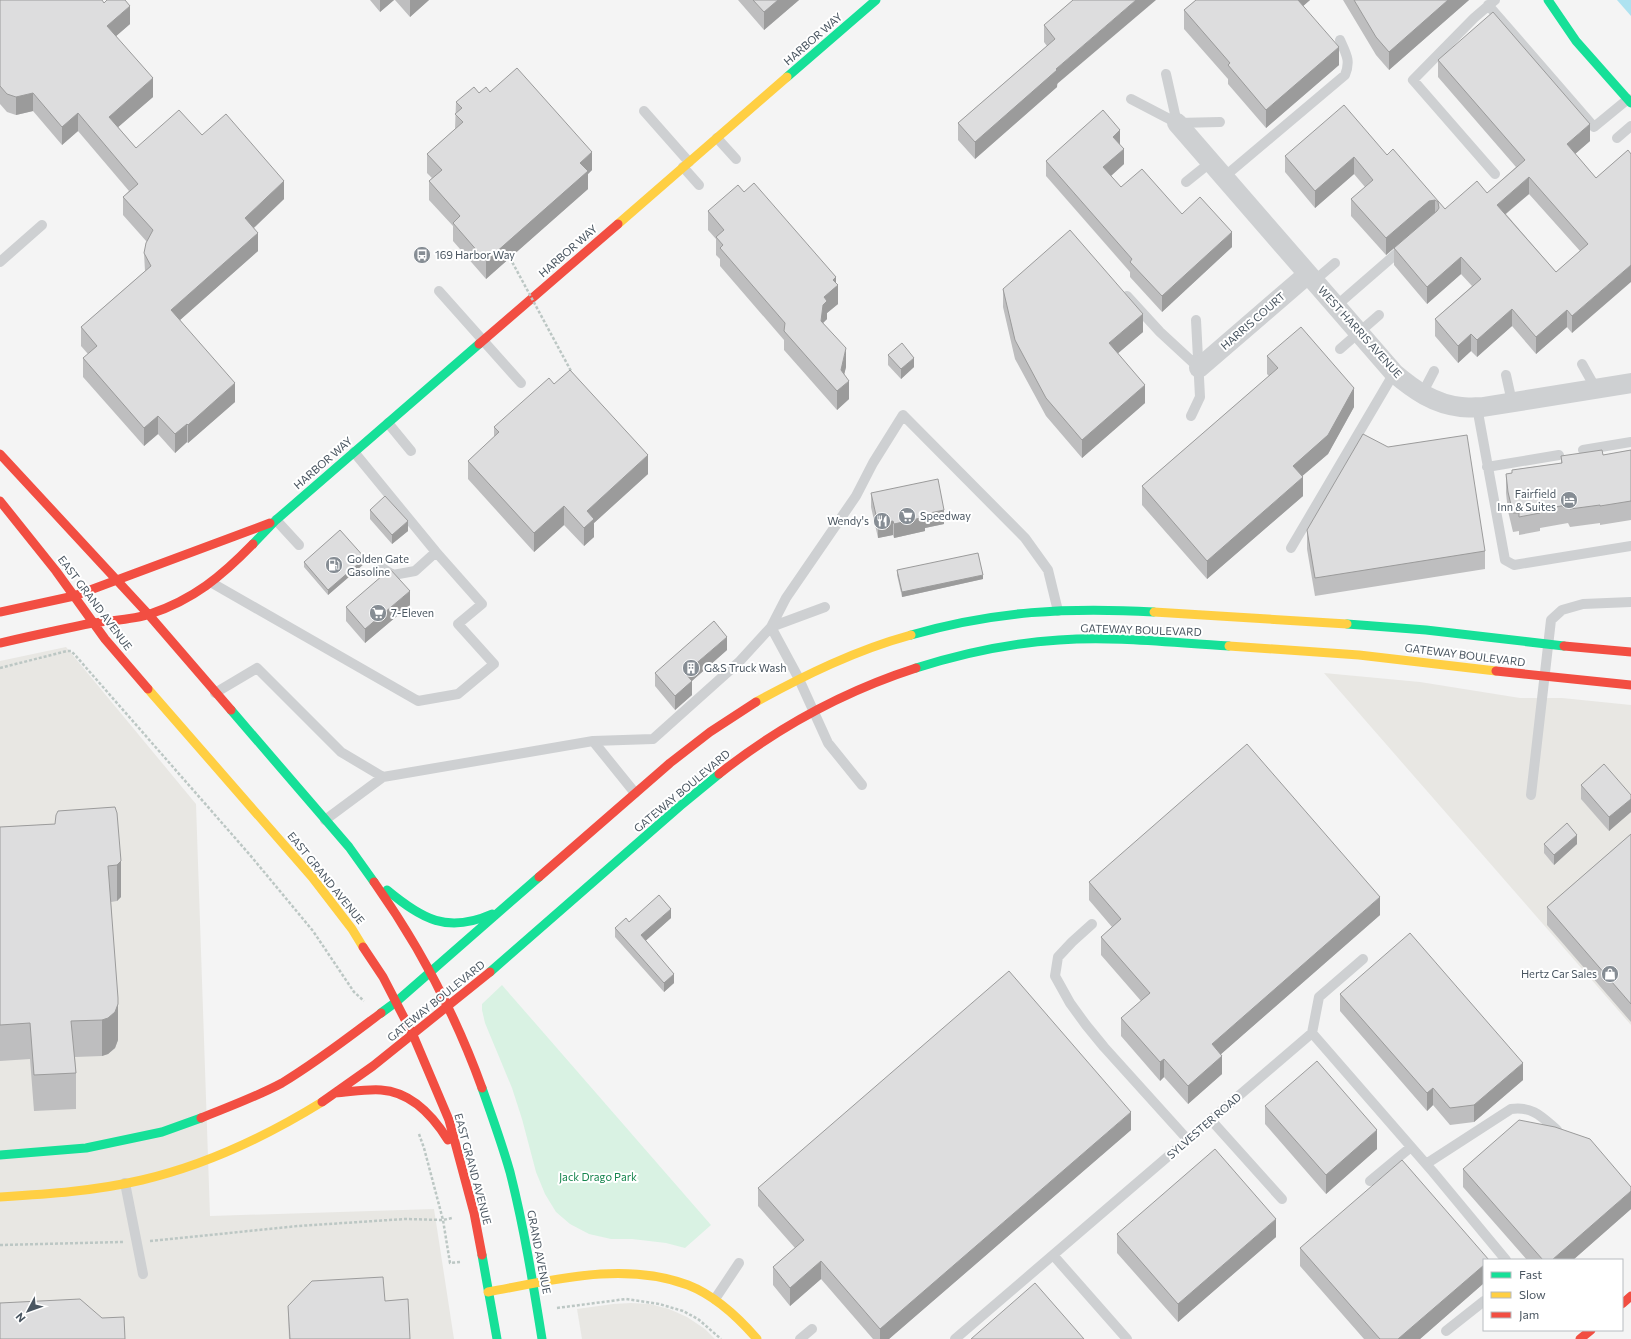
<svg xmlns="http://www.w3.org/2000/svg" width="1631" height="1339" font-family="Commissioner,sans-serif">
<style>
.commercial{fill:#e8e7e3}
.green{fill:#d9f2e3}
.water{fill:#aee2f0}
.lines{fill:none;stroke-linecap:round;stroke-linejoin:round}
.path{stroke:#bcc7c4;stroke-width:2.5;stroke-dasharray:3 2;stroke-linecap:butt}
.lane{stroke:#ced0d2;stroke-width:10}
.street{stroke:#ced0d2;stroke-width:20}
.fast{stroke:#16e098;stroke-width:9}
.slow{stroke:#ffcf43;stroke-width:9}
.jam{stroke:#f24e42;stroke-width:9}
.path-bridge{stroke:#bcc7c4;stroke-width:2.5;stroke-dasharray:3 2;stroke-linecap:butt}
.wall{fill:#bebebf;fill-rule:evenodd}
.shaded-wall{fill:#9b9b9b}
.building{fill:#ddddde;stroke:#9b9b9b;fill-rule:evenodd}
.labels{text-anchor:middle;stroke-width:4;stroke-linejoin:round;paint-order:stroke}
.street-label{font-size:11px;fill:#4a5661;stroke:#fff}
.poi-label{font-size:11px;fill:#4a5661;stroke:#fff;text-anchor:start}
.park-label{font-size:11px;fill:#17864f;stroke:#fff}
</style>
<rect width="100%" height="100%" fill="#f4f4f4"/>
<path class="commercial" d="M66,647l130,157 14,412 224,-7 20,130h-454v-678z
M1324,673l96,9 100,16h42l69,7v320z
M631,1303l19,1 19,5 18,8 18,12 10,10h-133l-5,-30 36,-5z"/>
<path class="green" d="M502,985l209,240 -26,23 -19,-5 -34,-4h-21l-22,-5 -19,-10 -14,-12 -11,-18 -9,-22 -14,-53 -10,-31 -27,-65 -3,-13v-6z"/>
<path class="water" d="M1617,0h14v16z"/>
<g class="lines">
<path class="path" d="M0,668l67,-17h4l4,4 175,200 63,76 41,61 10,9
M419,1134l5,14 19,72 7,43 10,-1
M150,1241l148,-15 107,-7 38,1 9,-2
M0,1245l123,-3
M557,1308l69,-9 33,5 24,7 15,8 23,20"/>
<path class="lane" d="M1495,0l-21,18 -61,62 82,94
M1488,5l106,122 34,-28
M1166,74l11,49
M1131,99l46,24 43,-1
M644,111l45,51
M717,138l19,21
M1617,138l14,-12
M683,167l16,18
M1224,177l121,-102c6,-15 1,-21 -5,-35
M1186,182l25,-20
M0,262l42,-37
M1314,281l21,-18
M439,291l82,92
M1127,296l33,36 39,36
M1336,306l68,-59
M1340,349l39,-34
M1582,364l14,25
M1506,375l6,27
M1422,394l12,-23
M1477,407l28,153 9,5 117,-19
M1191,416l9,-19 -4,-77
M388,423l23,28
M1583,450l48,-8
M1487,467l72,-12
M276,520l23,25
M1291,548l103,-175
M379,566l14,9 22,-4 21,-19
M212,583l206,118 40,-7 36,-30 -36,-40 24,-20 -46,-52 -82,-100
M825,607l-54,20 27,50 30,66 34,42
M215,693l42,-25 84,84 42,25
M593,741l60,-2 86,-77 32,-35 15,-29 70,-102 17,-33 30,-48 122,123 23,32 10,41
M1531,795l20,-175 11,-10 21,-6 48,-2
M325,820l58,-43 210,-36 42,52
M1092,924l-20,18 -14,15 -3,19 15,27 16,22 18,22 84,93
M1312,1033l7,-36 44,-38
M1211,1120l71,79
M1426,1164l85,-55c22,-3 31,8 46,21
M1370,1181l41,-34
M125,1183l18,91
M1053,1255l74,84
M715,1299l24,-36
M1446,1331l38,-30
M800,1339l12,-10
M955,1339l357,-306 121,139 73,88"/>
<path class="street" d="M1177,123l217,250c20,17 40,31 67,34 7,1 15,0 22,0l148,-24
M1199,368l109,-94"/>
<path class="fast" d="M1548,0l28,41 55,62
M787,77l89,-77
M253,544l23,-24 203,-176
M1347,624l79,6 138,16
M911,635c83,-24 157,-28 243,-23
M916,668c47,-15 94,-25 143,-28 57,-4 114,3 170,6
M231,710l118,137 25,35
M387,890c35,29 60,44 105,24
M490,972l190,-166 39,-32
M381,1013l15,-11 143,-125
M482,1088c10,28 20,56 28,84 14,55 23,111 32,167
M0,1155l86,-7 76,-16 39,-14
M482,1255l15,84"/>
<path class="slow" d="M618,224l169,-147
M1154,612l193,12
M1229,646l130,9 137,16
M148,689l164,188 40,52 11,18
M756,702c49,-27 100,-52 155,-67
M0,1197c48,-3 95,-6 142,-17 64,-15 125,-44 180,-78
M488,1292c65,-12 136,-31 200,-7 28,11 50,32 69,54"/>
<path class="jam" d="M479,344l139,-120
M0,454l149,161 82,95
M0,501l56,70 49,68 43,50
M0,612l74,-16 196,-73
M0,643c31,-7 62,-14 93,-20 18,-3 40,-3 57,-9 43,-14 72,-38 103,-70
M1564,646l67,6
M1496,671l135,14
M719,774c58,-46 126,-83 197,-106
M539,877l131,-114 40,-31 46,-30
M374,882c44,62 82,134 108,206
M363,947l20,30 30,58 36,85 25,93 8,42
M335,1093c15,-1 31,-4 46,-3 31,2 52,26 67,50
M322,1102l51,-36 117,-94
M201,1118c27,-11 55,-21 81,-35 35,-21 67,-46 99,-70
M1622,1304l9,-8
M1580,1339l11,-9"/>
<path class="path-bridge" d="M510,258l61,113"/>
</g>
<path class="wall" d="M0,0l104,3 26,21 -14,12 37,61 -35,30 18,21 66,-13 82,64 -30,29 4,23 -78,69 55,82 -47,41 -1,-1 -12,11 -17,-19 -14,12 -61,-69v-19l5,-4 -7,-8v-19l64,-56 -1,-18 3,-11 -24,-27v-18l6,-6 -51,-60 -16,14 -29,-34 -17,4 -9,-3 -7,-8z
M370,0h24l-14,12z
M395,0h34l-19,17z
M738,0h61l-35,30z
M1073,0l-16,87 -82,72 -17,-19v-17l89,-77 -3,-4v-17z
M1196,0h114l-7,6 36,59 -73,63 -38,-44v-5l-44,-50v-19z
M1343,0h126l-80,70 -13,-15z
M1438,60l152,81 -15,13 21,24 32,-28 -56,183 -5,-6 -31,27 -24,-28 -35,31 -6,-6 -13,12 -23,-27v-17l37,-33 -11,-12 -34,30 -33,-39v-17l35,-30 -43,37 -35,-39v-17l14,-12 -11,-13 -39,34 -30,-36v-16l102,-1 58,54 42,-16 29,-26 -78,-90zM1529,194l51,57 -24,21 -50,-58z
M490,92l102,78 -4,4v15l-102,90 -33,-38v-15l-24,-26v-19l3,-3 -5,-5v-19l28,-25 1,-27 23,-9z
M1120,145l4,19 -13,12 10,11 61,27 50,33 -70,65 -32,-35v-5l-84,-96v-15z
M744,192l92,91 2,21 -11,9v6l-4,4 23,44 -2,7 5,25 -12,11 -53,-60v-10l-64,-74v-7l-4,-4v-16l-8,-9v-19z
M1003,289l140,43 -25,21 27,50 -63,55 -36,-42 -31,-57 -12,-52z
M888,355l26,12 -13,12 -13,-14z
M1267,356l87,51 -26,47 -26,22 1,20 -96,83 -65,-74v-19l127,-110 -2,-2z
M554,384l94,90 -54,49v14l-10,9 -20,-21 -30,27 -66,-73v-18l26,-24v-10z
M1631,450v70l-31,5v-2l-30,4 -2,-4 -28,5v3l-21,4v-4l-6,1 -5,-21 -2,-18v-19l6,-1v-3l49,-7v-7l42,-1z
M871,493l73,31 -19,4v3l-31,7 -1,-3 -15,3 -7,-31z
M370,510l38,21 -16,13 -22,-25z
M1307,530l178,21v18l-170,27 -8,-47z
M304,562l61,1 -37,32 -24,-28z
M897,570l86,9 -81,18 -5,-22z
M410,605l-45,38 -19,-22v-14z
M727,650l-35,31v14l-17,15 -20,-24v-13z
M1581,785l50,10v17l-22,19 -28,-32z
M115,807l6,90 -4,4 -6,1 7,138 -3,8 -7,6 -6,2 -27,1 1,16v36l-42,2 -4,-52 -30,2v-234l55,-3z
M1631,834v188l-84,-97v-18z
M1544,844h33l-23,21 -10,-12z
M1089,882l291,33 -159,139 1,20 -34,30 -24,-27 -4,4 -39,-45v-18l20,-17 -40,-46v-18l11,-10 -23,-27z
M671,918l-26,23 29,42 -10,9 -49,-55v-9l14,-6z
M1340,994l183,86 -49,42 -24,3 -17,-20 -6,6 -87,-100z
M1265,1106l112,43 -51,45 -61,-70z
M1131,1130l-242,209h-16l-52,-60 -31,27 -17,-21v-18l22,-19 -37,-42v-18z
M1463,1169l168,40 -58,51h-46l-64,-73z
M1117,1234l159,3 -98,85 -61,-69z
M1300,1248l184,12v23l-64,56h-56l-64,-73z
M385,1301l25,38h-121l-1,-33z"/>
<path class="shaded-wall" d="M380,0h14l-14,12z
M410,0h19l-19,17z
M778,0h21l-35,30v-18z
M1136,0h20l-99,84v3l-82,72v-17l81,-73z
M1294,0h16l-16,14z
M1448,0h21l-80,70v-18z
M130,6v18l-23,20v-18z
M1339,47v18l-73,63v-18z
M153,78v19l-44,38v-18z
M33,93v18l-17,4v-18z
M78,113v18l-16,14v-18z
M1590,124v17l-23,20v-17z
M1120,130v16l-7,-9z
M1124,149v15l-21,19v-16z
M592,152v18l-4,4v15l-102,90v-18l94,-98z
M1354,157v17l-39,34v-17z
M1529,177v17l-32,27v-16z
M284,181v18l-39,37v-18z
M1435,200v17l-6,1 -43,37v-17l43,-37z
M1232,232v15l-70,65v-16z
M258,233v18l-87,77v-18z
M1461,257v17l-34,30v-17z
M1631,265v17l-59,51v-17z
M836,277v10l2,-2v19l-11,9v6l-4,4 -2,-2 3,-24 9,-17z
M1512,309v17l-35,31v-17z
M1567,310v17l-31,27v-17z
M1143,314v18l-34,29v-18z
M1471,334v17l-13,12v-17z
M846,348v19l-5,21 8,-7v18l-12,11v-19l4,-21z
M914,358v9l-13,12v-10z
M235,383v19l-47,41v-18z
M1145,385v18l-63,55v-18z
M1354,388v19l-26,47 -35,30v-18z
M158,416v18l-14,12v-18z
M187,424v18l-12,11v-19z
M648,455v19l-54,49v14l-10,9v-18l3,-17z
M1303,477v19l-96,83v-18z
M564,506v19l-30,27v-19z
M944,510v14l-19,4v3l-31,7v-14l31,-10z
M408,521v10l-16,13v-9z
M893,521v14l-15,3v-14z
M365,558v5l-37,32v-5z
M983,575v4l-81,18v-5z
M410,591v14l-45,38v-14z
M727,637v13l-42,37v-14z
M692,681v14l-17,15v-14z
M1631,799v13l-22,19v-14z
M1577,835v9l-23,21v-10z
M121,861v36l-4,4v-36z
M1380,897v18l-168,147v-18z
M671,909v9l-30,27v-10z
M674,974v9l-10,9v-9z
M118,998v42l-3,8 -7,6 -6,2v-36z
M1222,1056v18l-34,30v-18z
M1164,1059v18l-4,4v-19z
M1523,1063v17l-49,42v-17z
M1433,1088v17l-6,6v-18z
M1131,1112v18l-242,209h-9v-10z
M1377,1130v19l-51,45v-19z
M1631,1191v18l-58,51h-21z
M1276,1219v18l-98,85v-18z
M821,1261v18l-31,27v-18z
M1484,1265v18l-64,56h-22z"/>
<path class="building" d="M0,0h102l2,3 3,-3h18l5,6 -23,20 46,52 -44,39 27,31 43,-38 23,25 24,-21 58,67 -39,37 13,15 -87,77 64,73 -47,42 -1,-1 -12,10 -17,-18 -14,12 -61,-70 14,-12 -16,-19 70,-61 -7,-13 2,-10 7,-13 -30,-33 15,-13 -60,-71 -16,14 -29,-34 -17,4 -9,-3 -7,-8z
M753,0h25l-14,12z
M1073,0h63l-80,69 1,1 -82,72 -17,-19 97,-84 -11,-14z
M1196,0h102l41,47 -73,63 -38,-45 2,-2 -46,-53z
M1354,0h94l-59,52 -13,-15z
M1493,12l97,112 -23,20 29,34 32,-28 3,4v111l-59,51 -5,-6 -31,27 -24,-28 -35,31 -6,-6 -13,12 -23,-27 46,-40 -20,-22 -34,30 -33,-39 43,-37 2,-3 -1,-6 -3,-2 -6,1 -43,37 -35,-39 22,-19 -19,-23 -39,34 -30,-35 59,-51 43,50 6,-6 52,60 32,-28 10,12 38,-33 -87,-100zM1529,177l59,67 -32,28 -59,-67z
M517,68l75,84 -12,11 8,8 -102,90 -33,-38 7,-7 -31,-35 13,-11 -15,-16 36,-32 -8,-8 7,-6 -6,-6 18,-15 5,6 7,-6 4,5z
M1103,110l17,20 -7,7 11,12 -21,18 18,20 21,-18 40,45 18,-17 32,35 -70,64 -32,-34 2,-3 -86,-98z
M754,183l82,94 -3,3 5,5 -14,12 3,4 -4,4 -2,16 25,27 -5,22 8,11 -12,10 -53,-60 1,-8 -65,-75 3,-3 -7,-8 8,-7 -16,-19 30,-26 6,7z
M1070,230l73,84 -34,29 36,42 -63,55 -36,-42 -31,-58 -12,-51z
M1301,327l53,61 -26,47 -35,31 10,11 -96,84 -65,-75 136,-118 -11,-12z
M902,343l12,15 -13,11 -13,-14z
M570,370l78,85 -61,56 7,8 -10,9 -20,-22 -30,27 -66,-72 31,-29 -5,-5 55,-49 5,6z
M1363,434l25,13 79,-12 18,116 -170,27 -8,-48z
M1602,450l1,5 28,-5v51l-31,5v-1l-30,4 -2,-4 -28,4v4l-21,4v-4h-6l-5,-21 -2,-18 6,-1v-3l50,-7 -1,-7z
M938,479l6,31 -19,4v3l-31,7 -1,-3 -15,3 -7,-31z
M385,496l23,25 -16,14 -22,-25z
M340,530l25,28 -37,32 -24,-28z
M978,553l5,22 -81,17 -5,-22z
M390,569l20,22 -45,38 -19,-22z
M714,621l13,16 -42,36 7,8 -17,15 -20,-23z
M1247,744l133,153 -168,147 10,12 -34,30 -24,-27 -4,3 -39,-44 29,-25 -49,-56 20,-18 -32,-37z
M1604,764l27,31v4l-22,18 -28,-32z
M115,807l2,6 4,48 -4,4 -9,1 10,132v6l-3,8 -7,6 -6,2 -31,1 5,52 -42,2 -4,-52 -30,2v-198l55,-3 1,-9 2,-4z
M1567,823l10,12 -23,20 -10,-11z
M1631,834v170l-84,-97z
M659,895l12,14 -30,26 33,39 -10,9 -49,-55 11,-10 3,4z
M1410,933l113,130 -49,42 -24,3 -17,-20 -6,5 -87,-99z
M1009,971l122,141 -251,217 -59,-68 -31,27 -17,-21 31,-27 -46,-52z
M1317,1061l60,69 -51,45 -61,-69z
M1519,1120l36,7 35,12 41,48v4l-79,69h-9l-80,-91z
M1215,1149l61,70 -98,85 -61,-70z
M1402,1160l87,100h-5v5l-86,74h-18l-80,-91z
M383,1277l2,24 23,-2 2,40h-120l-2,-33 24,-25z
M1035,1283l49,56h-113z
M80,1299l22,19 22,-1 1,22h-125v-36z"/>
<defs>
<symbol id="bus-disc" viewBox="-11 -11 22 22"><circle r="9.5" fill="#868d94" stroke="#fff"/><path d="M-5-6H5V4H4V6H2V4H-2V6H-4V4H-5ZM-3.5-4V0h7V-4ZM-3.5 1.2v1.5H-2V1.2ZM2 1.2v1.5H3.5V1.2Z" fill="#fff"/></symbol>
<symbol id="hotel-disc" viewBox="-11 -11 22 22"><circle r="9.5" fill="#868d94" stroke="#fff"/><path d="M-6-4.5h1.5V1H6V5H4.5V3h-9V5H-6ZM-4 0a1.8 1.8 0 1 1 3.6 0ZM.5 0V-2.5h3Q6-2.5 6 0Z" fill="#fff"/></symbol>
<symbol id="supermarket-disc" viewBox="-11 -11 22 22"><circle r="9.5" fill="#868d94" stroke="#fff"/><path d="M-6-5.5h2.5l.6 2H6L4.5 2H-2.5L-4.4-4H-6ZM-1.5 3.2a1.3 1.3 0 1 0 .1 0ZM3 3.2a1.3 1.3 0 1 0 .1 0Z" fill="#fff"/></symbol>
<symbol id="restaurant-disc" viewBox="-11 -11 22 22"><circle r="9.5" fill="#868d94" stroke="#fff"/><path d="M-5-6h1v4h1v-4h1v4h1v-4h1v5L-1.5 .5V6h-2V.5L-5-1ZM5-6V6H3V1.5H1.5Q1.5-4 5-6Z" fill="#fff"/></symbol>
<symbol id="fuel-disc" viewBox="-11 -11 22 22"><circle r="9.5" fill="#868d94" stroke="#fff"/><path d="M-5.5-6h7V0h2V4h1.3V-2.5L3-4.5l.8-.8L6-3V5H2.5V1h-1V6h-7ZM-4.2-4.7v3.2H.2V-4.7Z" fill="#fff"/></symbol>
<symbol id="building-disc" viewBox="-11 -11 22 22"><circle r="9.5" fill="#868d94" stroke="#fff"/><path d="M-4-6H4V6H1V3H-1V6H-4ZM-2.5-4.3h1.7v1.8h-1.7ZM.8-4.3h1.7v1.8H.8ZM-2.5-1h1.7V.8h-1.7ZM.8-1h1.7V.8H.8Z" fill="#fff"/></symbol>
<symbol id="shop-disc" viewBox="-11 -11 22 22"><circle r="9.5" fill="#868d94" stroke="#fff"/><path d="M-5-2.5h2.3a2.7 3.5 0 0 1 5.4 0H5L5.5 6h-11ZM-1.5-2.5h3a1.5 2.3 0 0 0-3 0Z" fill="#fff"/></symbol>
</defs>
<g fill-rule="evenodd">
<use href="#bus-disc" x="412" y="245" width="20" height="20"/>
<use href="#hotel-disc" x="1559" y="490" width="20" height="20"/>
<use href="#supermarket-disc" x="897" y="506" width="20" height="20"/>
<use href="#restaurant-disc" x="872" y="511" width="20" height="20"/>
<use href="#fuel-disc" x="324" y="555" width="20" height="20"/>
<use href="#supermarket-disc" x="368" y="603" width="20" height="20"/>
<use href="#building-disc" x="681" y="658" width="20" height="20"/>
<use href="#shop-disc" x="1600" y="964" width="20" height="20"/>
</g>
<g class="labels">
<g class="street-label">
<text transform="translate(813 39) rotate(-41)" y="4">HARBOR WAY</text>
<text transform="translate(568 251) rotate(-41)" y="4">HARBOR WAY</text>
<text transform="translate(1253 321) rotate(-41)" y="4">HARRIS COURT</text>
<text transform="translate(1360 332) rotate(48)" y="4">WEST HARRIS AVENUE</text>
<text transform="translate(323 463) rotate(-41)" y="4">HARBOR WAY</text>
<text transform="translate(95 603) rotate(53)" y="4">EAST GRAND AVENUE</text>
<text transform="translate(1141 630) rotate(2)" y="4">GATEWAY BOULEVARD</text>
<text transform="translate(1465 655) rotate(7)" y="4">GATEWAY BOULEVARD</text>
<text transform="translate(682 791) rotate(-40)" y="4">GATEWAY BOULEVARD</text>
<text transform="translate(326 878) rotate(51)" y="4">EAST GRAND AVENUE</text>
<text transform="translate(436 1001) rotate(-39)" y="4">GATEWAY BOULEVARD</text>
<text transform="translate(1204 1126) rotate(-41)" y="4">SYLVESTER ROAD</text>
<text transform="translate(473 1169) rotate(75)" y="4">EAST GRAND AVENUE</text>
<text transform="translate(539 1252) rotate(79)" y="4">GRAND AVENUE</text>
</g>
<g class="poi-label">
<text x="435" y="259">169 Harbor Way</text>
<text x="1556" y="498" text-anchor="end">Fairfield<tspan x="1556" dy="13">Inn &amp; Suites</tspan></text>
<text x="920" y="520">Speedway</text>
<text x="869" y="525" text-anchor="end">Wendy's</text>
<text x="347" y="563">Golden Gate<tspan x="347" dy="13">Gasoline</tspan></text>
<text x="391" y="617">7-Eleven</text>
<text x="704" y="672">G&amp;S Truck Wash</text>
<text x="1597" y="978" text-anchor="end">Hertz Car Sales</text>
</g>
<g class="park-label">
<text x="598" y="1181">Jack Drago Park</text>
</g>
</g>
<rect x="1483" y="1259" width="140" height="72" fill="#ffffff" stroke="#b7bbc0"/>
<rect x="1491" y="1272" width="20" height="6" fill="#16e098" stroke="#b7bbc0"/>
<text x="1519" y="1279" font-size="12" fill="#4a5661">Fast</text>
<rect x="1491" y="1292" width="20" height="6" fill="#ffcf43" stroke="#b7bbc0"/>
<text x="1519" y="1299" font-size="12" fill="#4a5661">Slow</text>
<rect x="1491" y="1312" width="20" height="6" fill="#f24e42" stroke="#b7bbc0"/>
<text x="1519" y="1319" font-size="12" fill="#4a5661">Jam</text>
<g transform="translate(28 1311) rotate(229)" stroke="#ffffff" stroke-width="3" paint-order="stroke">
<path d="M0-3L7 15L0 10L-7 15Z" fill="#4a5661"/>
<text y="-6" font-size="11" font-weight="bold" text-anchor="middle" fill="#4a5661">N</text>
</g>
</svg>
